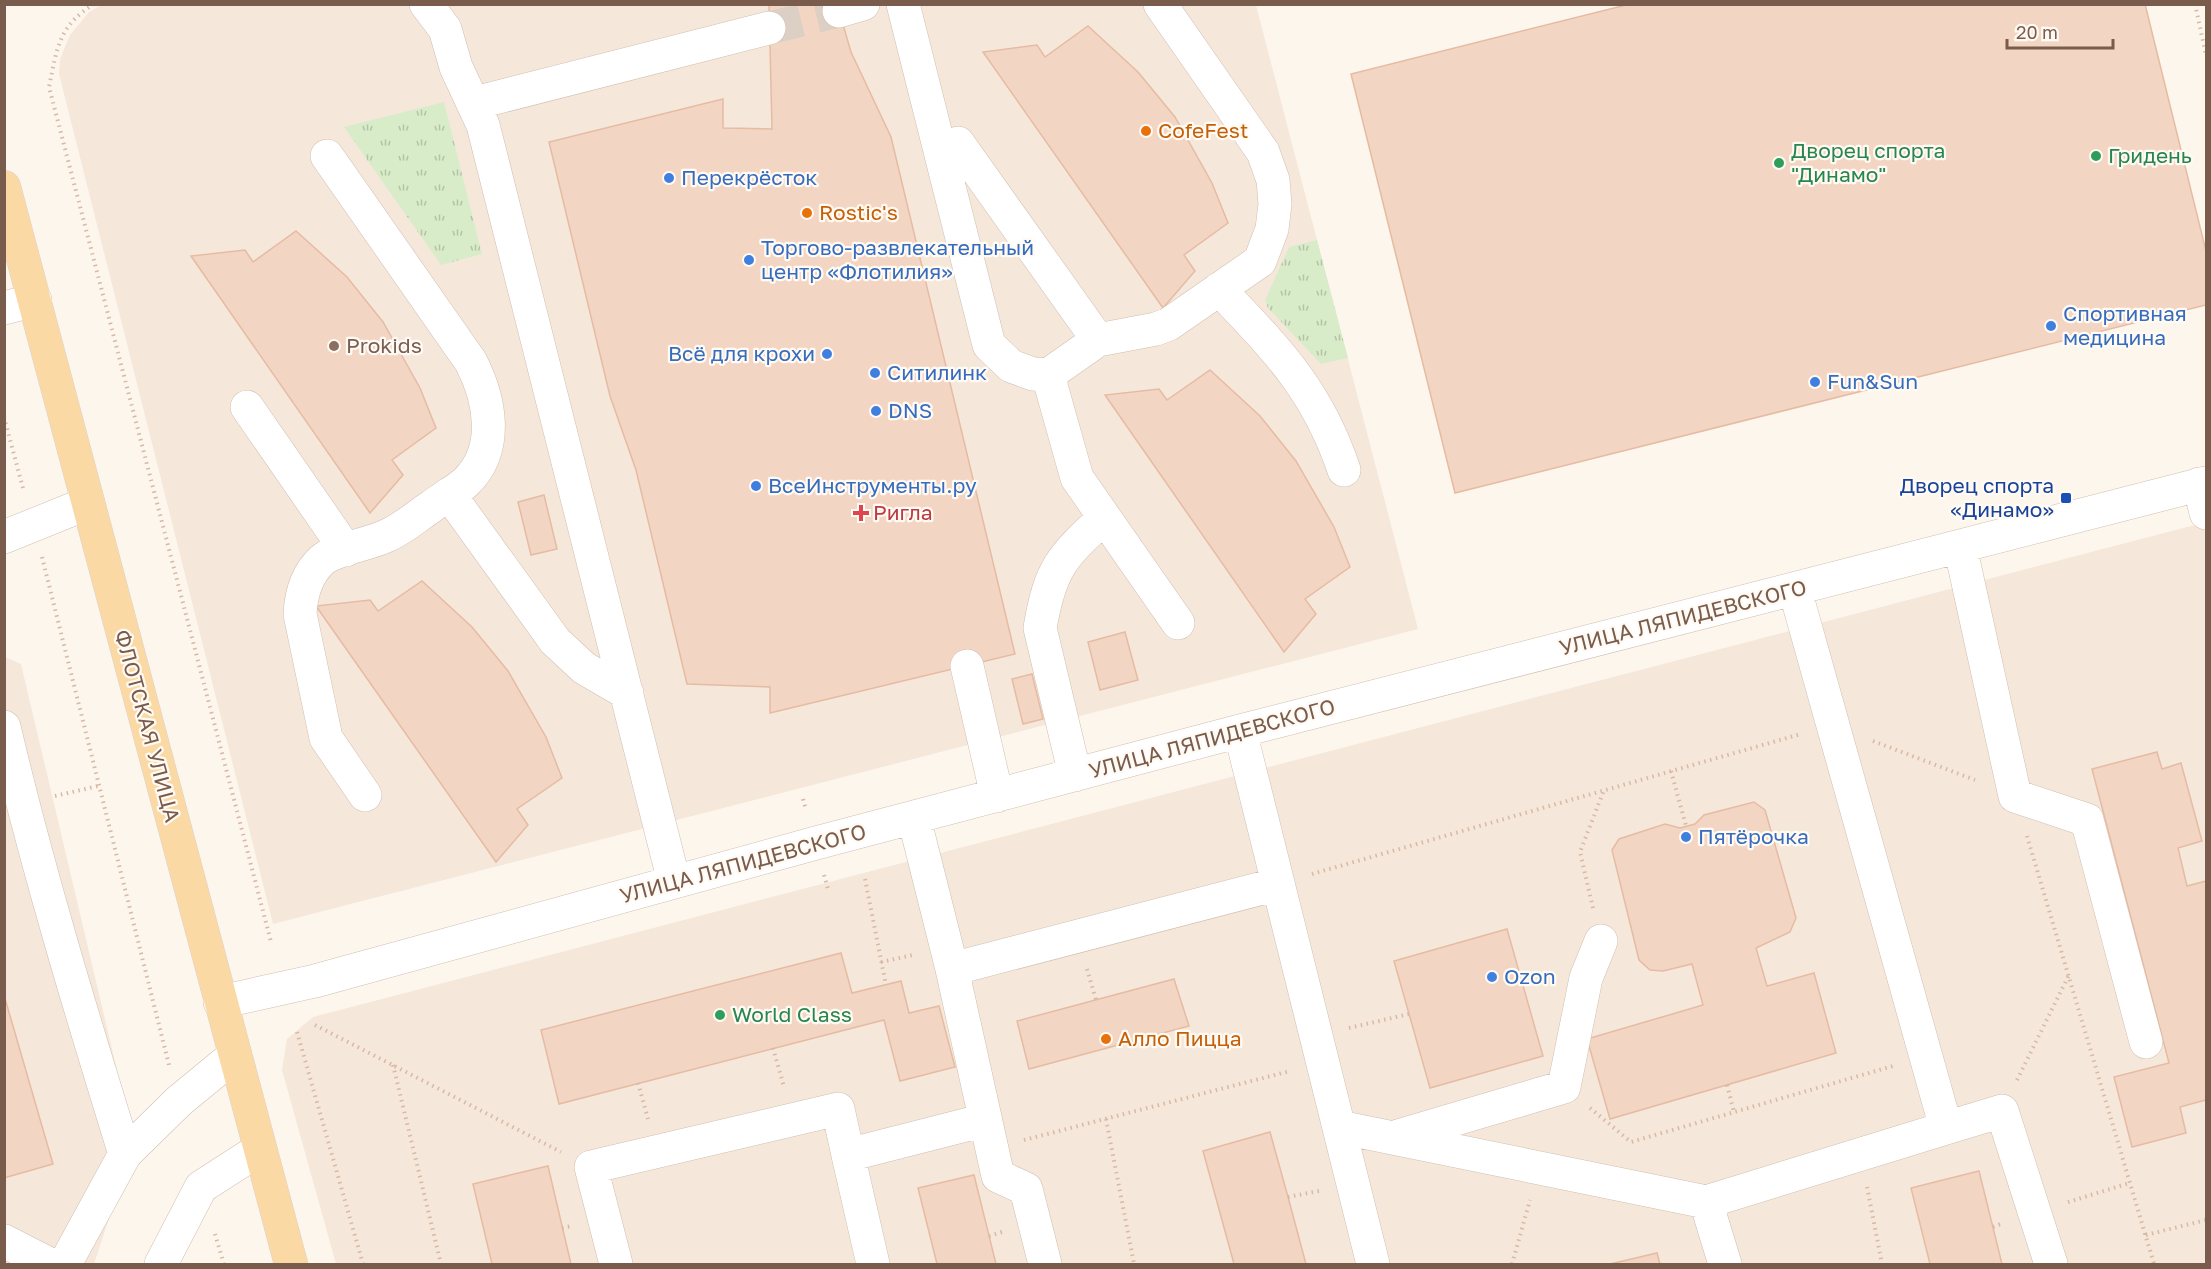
<svg xmlns="http://www.w3.org/2000/svg" width="2211" height="1269" font-family="'Golos Text',sans-serif">
<style>
.residential{fill:#f5e8da}
.grass{fill:url(#grass-tufts)}
.building{fill:#f3d5c3;stroke:#e6bba3;stroke-width:1.5}
.lines{fill:none;stroke-linecap:round;stroke-linejoin:round}
.minor-tunnel{stroke:#dcd0c4;stroke-width:33;stroke-dasharray:33 16;stroke-linecap:butt}
.minor-casing{stroke:#d1beb0;stroke-width:34}
.major-casing{stroke:#dad1cd;stroke-width:34}
.path{stroke:#d9b8a5;stroke-width:4;stroke-dasharray:1.5 4.5;stroke-linecap:butt}
.minor{stroke:#fff;stroke-width:33}
.major{stroke:#fbd9a5;stroke-width:33}
.food-dot{fill:#e8710a;stroke:#fffaf3;stroke-width:2}
.leisure-dot{fill:#2e9e5b;stroke:#fffaf3;stroke-width:2}
.shop-dot{fill:#3f7fe0;stroke:#fffaf3;stroke-width:2}
.education-dot{fill:#8d6e63;stroke:#fffaf3;stroke-width:2}
.transit-dot{fill:#1a4fb4;stroke:#fffaf3;stroke-width:2}
.health-dot{fill:#e0444e;stroke:#fffaf3;stroke-width:2}
.labels{text-anchor:middle;stroke-width:4.5;stroke-linejoin:round;paint-order:stroke}
.food-label{font-size:21px;fill:#c56008;stroke:#fffaf3;text-anchor:start}
.leisure-label{font-size:21px;fill:#27864d;stroke:#fffaf3;text-anchor:start}
.shop-label{font-size:21px;fill:#366cbe;stroke:#fffaf3;text-anchor:start}
.education-label{font-size:21px;fill:#785e54;stroke:#fffaf3;text-anchor:start}
.transit-label{font-size:21px;fill:#164399;stroke:#fffaf3;text-anchor:end}
.health-label{font-size:21px;fill:#be3a42;stroke:#fffaf3;text-anchor:start}
.street-label{font-size:21px;fill:#7a5c4d;stroke:#fffaf3}
</style>
<defs>
<pattern id="grass-tufts" width="24" height="20" patternUnits="userSpaceOnUse" patternTransform="scale(1.5)"><rect width="24" height="20" fill="#d8ecc9"/><path d="M3 7l-1-3M5 7V3M7 7l1-3M15 17l-1-3M17 17v-4M19 17l1-3" fill="none" stroke="#b4c2a5"/></pattern>
</defs>
<rect width="100%" height="100%" fill="#fdf6ec"/>
<path class="residential" d="M101,5h1155l162,624 -1145,295 -214,-850 1,-15 10,-24 19,-23z
M2206,522v742h-1870l-54,-194 5,-31 26,-22z
M5,657l16,7 113,478 -40,122h-89z"/>
<path class="grass" d="M444,102l38,152 -41,11 -97,-138z
M1317,240l31,118 -27,6 -53,-56 -3,-8 24,-53z"/>
<path class="building" d="M769,4h68l14,48 40,85 124,517 -245,59v-26l-83,-3 -51,-214 -26,-74 -61,-254 174,-43v29l49,1z
M1630,4h515l61,247v54l-751,188 -104,-419z
M1088,26l50,46 37,45 37,66 16,40 -44,32 11,16 -32,37 -180,-256 54,-7 8,12z
M296,231l51,46 36,45 37,66 16,40 -44,32 11,15 -33,38 -179,-257 54,-6 8,12z
M1210,370l50,46 36,45 38,66 16,40 -45,32 11,15 -32,38 -179,-257 54,-6 8,11z
M544,495l13,54 -26,6 -13,-53z
M422,581l50,46 36,44 38,66 16,41 -45,31 11,16 -32,37 -180,-256 54,-6 8,11z
M1125,632l13,48 -38,10 -12,-48z
M1032,674l11,45 -20,5 -11,-45z
M2157,752l5,17 19,-6 21,78 -24,7 9,38 19,-5v219l-26,7 6,26 -54,14 -18,-70 55,-14 -77,-294z
M1754,802l11,8 31,108 -6,14 -34,16 11,38 47,-13 22,80 -226,66 -23,-80 116,-34 -11,-41 -29,7 -13,-1 -11,-10 -27,-110 7,-11 46,-15 15,4 15,-4 9,-9z
M1507,929l36,127 -113,32 -36,-127z
M841,953l11,40 49,-12 8,32 30,-7 16,61 -55,14 -16,-61 -325,84 -18,-74z
M1174,979l15,47 -160,43 -12,-48z
M4,995l49,169 -49,14z
M1270,1132l18,65 18,67h-72l-31,-113z
M548,1166l23,98h-79l-19,-80z
M1979,1171l23,93h-72l-19,-76z
M974,1175l22,89h-59l-19,-76z
M1657,1253l3,11h-50z"/>
<g class="lines">
<path class="minor-tunnel" d="M769,28l70,-17"/>
<defs>
<path id="minor" d="M426,4l19,25 11,38 27,58 191,757
M903,4l86,341 22,21 22,8 15,1 50,-35 58,-11 13,-5 91,-63 12,-32 3,-25 -2,-24 -10,-28 -103,-148
M839,11l24,-7
M475,103l294,-75
M958,143l140,197
M327,156l144,206c19,37 29,87 -5,120 -10,9 -23,16 -34,24 -15,10 -29,23 -46,30 -16,8 -51,13 -64,24 -15,14 -21,34 -22,54l26,124 39,57
M1219,289c57,60 98,100 125,181
M4,308l31,-8
M1048,375l29,103 101,145
M247,407l99,143
M2199,484l7,29
M449,494l106,147 29,27 43,25
M4,537l84,-34
M1960,546l55,250 72,24 59,222
M1795,590l151,538 56,-17 49,153
M967,666l30,130
M4,727c34,144 77,285 121,427l-60,110
M1240,731l133,533
M1075,775l-35,-147c10,-59 21,-71 64,-110
M914,818l38,151 46,207 28,13 19,75
M952,969l326,-85
M220,1002l95,-21 501,-138 424,-112 966,-248
M1339,1127l367,75 240,-74
M1398,1136l166,-49 22,-109 15,-37
M125,1154l54,-53 56,-46
M1706,1202l19,62
M4,1241l45,23
M161,1264l40,-77 59,-38
M616,1264l-25,-97 247,-58 10,46
M873,1264l-25,-109 137,-35"/>
<path id="major" d="M4,187l287,1077"/>
</defs>
<use href="#minor" class="minor-casing"/>
<use href="#major" class="major-casing"/>
<path class="path" d="M94,4c-36,22 -37,45 -45,83l222,855
M2195,4l11,51
M4,417l20,75
M42,557l127,508
M1873,741l102,39
M1671,771l15,55
M55,796l43,-10
M803,799l3,11
M2027,836l127,428
M1312,874l489,-140
M824,875l4,14
M865,879l21,106
M1593,908l-13,-56 24,-62
M881,962l32,-7
M1087,969l9,31
M315,1025l246,127
M1349,1028l60,-14
M297,1032l66,232
M773,1048l11,39
M393,1065l48,199
M2017,1080l52,-105
M638,1083l10,36
M1727,1085l7,27
M1590,1108l41,34 262,-76
M1106,1119l28,145
M1024,1140l266,-69
M1867,1187l15,77
M1288,1197l31,-6
M2068,1202l62,-19
M1993,1227l10,-4
M562,1228l9,-2
M215,1234l9,30
M2146,1235l60,-15
M989,1236l13,-4
M1512,1264l18,-64"/>
<use href="#minor" class="minor"/>
<use href="#major" class="major"/>
</g>
<g class="food-dot">
<circle cx="1146" cy="131" r="6"/>
<circle cx="807" cy="213" r="6"/>
<circle cx="1106" cy="1039" r="6"/>
</g>
<g class="leisure-dot">
<circle cx="2096" cy="156" r="6"/>
<circle cx="1779" cy="163" r="6"/>
<circle cx="720" cy="1015" r="6"/>
</g>
<g class="shop-dot">
<circle cx="669" cy="178" r="6"/>
<circle cx="749" cy="260" r="6"/>
<circle cx="2051" cy="326" r="6"/>
<circle cx="827" cy="354" r="6"/>
<circle cx="875" cy="373" r="6"/>
<circle cx="1815" cy="382" r="6"/>
<circle cx="876" cy="411" r="6"/>
<circle cx="756" cy="486" r="6"/>
<circle cx="1686" cy="837" r="6"/>
<circle cx="1492" cy="977" r="6"/>
</g>
<circle class="education-dot" cx="334" cy="346" r="6"/>
<rect class="transit-dot" x="2060" y="492" width="12" height="12" rx="3"/>
<path class="health-dot" d="M858 504h6v6h6v6h-6v6h-6v-6h-6v-6h6z"/>
<g class="labels">
<g class="food-label">
<text x="1158" y="138">CofeFest</text>
<text x="819" y="220">Rostic's</text>
<text x="1118" y="1046">Алло Пицца</text>
</g>
<g class="leisure-label">
<text x="1791" y="158">Дворец спорта<tspan x="1791" dy="24">"Динамо"</tspan></text>
<text x="2108" y="163">Гридень</text>
<text x="732" y="1022">World Class</text>
</g>
<g class="shop-label">
<text x="681" y="185">Перекрёсток</text>
<text x="761" y="255">Торгово-развлекательный<tspan x="761" dy="24">центр «Флотилия»</tspan></text>
<text x="2063" y="321">Спортивная<tspan x="2063" dy="24">медицина</tspan></text>
<text x="815" y="361" text-anchor="end">Всё для крохи</text>
<text x="887" y="380">Ситилинк</text>
<text x="1827" y="389">Fun&amp;Sun</text>
<text x="888" y="418">DNS</text>
<text x="768" y="493">ВсеИнструменты.ру</text>
<text x="1698" y="844">Пятёрочка</text>
<text x="1504" y="984">Ozon</text>
</g>
<g class="education-label">
<text x="346" y="353">Prokids</text>
</g>
<g class="transit-label">
<text x="2054" y="493">Дворец спорта<tspan x="2054" dy="24">«Динамо»</tspan></text>
</g>
<g class="health-label">
<text x="873" y="520">Ригла</text>
</g>
<g class="street-label">
<text transform="translate(1683 618) rotate(-14)" y="7">УЛИЦА ЛЯПИДЕВСКОГО</text>
<text transform="translate(147 726) rotate(75)" y="7">ФЛОТСКАЯ УЛИЦА</text>
<text transform="translate(1212 739) rotate(-15)" y="7">УЛИЦА ЛЯПИДЕВСКОГО</text>
<text transform="translate(743 864) rotate(-15)" y="7">УЛИЦА ЛЯПИДЕВСКОГО</text>
</g>
</g>
<rect width="2211" height="1269" fill="none" stroke="#7a5c4d" stroke-width="12"/>
<path d="M2007 39v9h106v-9" fill="none" stroke="#7a5c4d" stroke-width="3"/>
<text x="2016" y="39" font-size="18" fill="#7a5c4d" stroke="#fffaf3" stroke-width="4.5" paint-order="stroke">20 m</text>
</svg>
